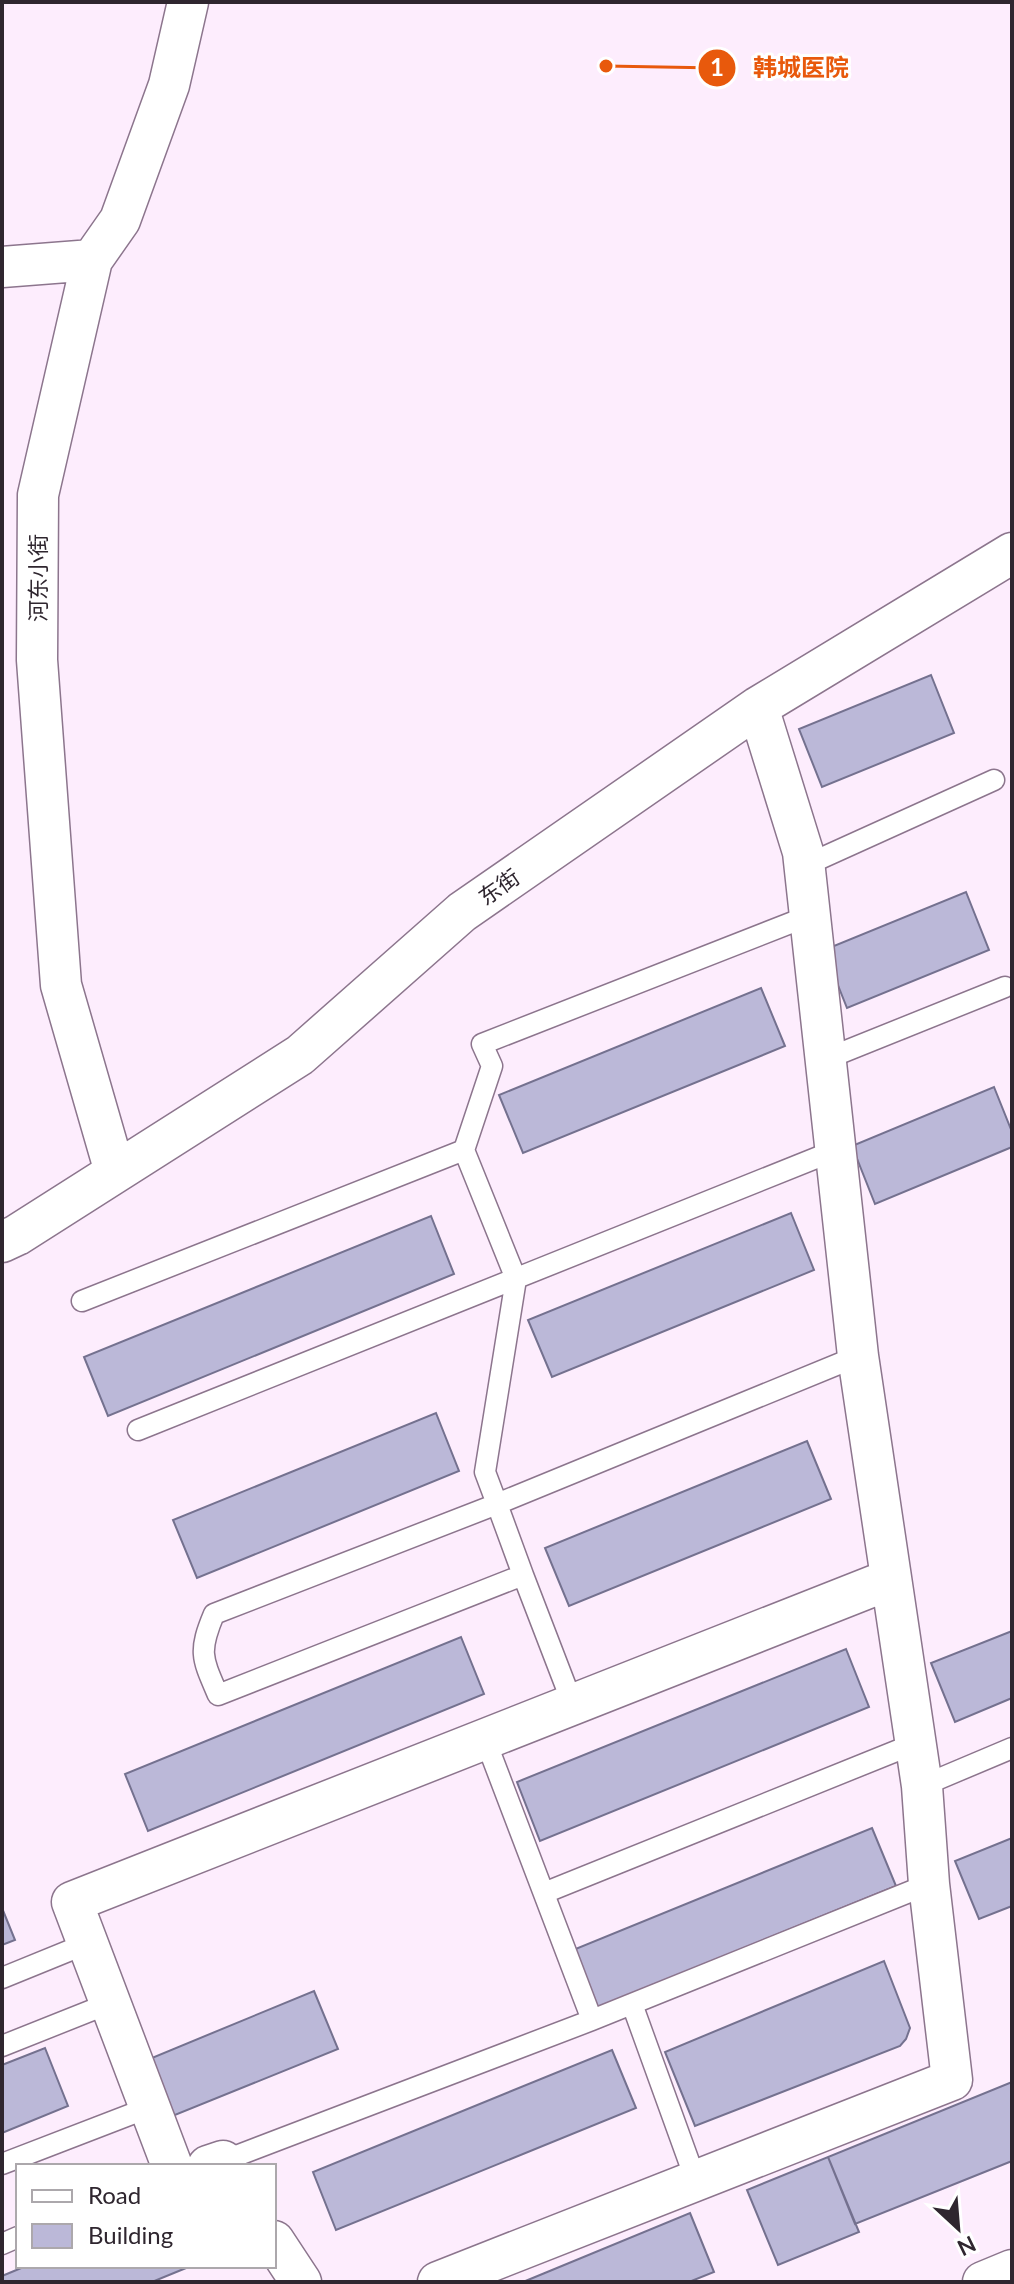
<svg xmlns="http://www.w3.org/2000/svg" width="1014" height="2284" font-family="Lato,'Noto Sans SC',sans-serif">
<style>
.building{fill:#bbb8d8;stroke:#74718f;stroke-width:2}
.lines{fill:none;stroke-linecap:round;stroke-linejoin:round}
.service-casing{stroke:#8c758d;stroke-width:23}
.minor-casing{stroke:#8c758d;stroke-width:43}
.service{stroke:#fff;stroke-width:20}
.minor{stroke:#fff;stroke-width:40}
.labels{text-anchor:middle;stroke-width:6;stroke-linejoin:round;paint-order:stroke}
.street-label{font-size:22px;fill:#2f262f;stroke:#fff}
.leader{fill:none;stroke:#e8590c;stroke-width:3}
.callout-dot{fill:#e8590c;stroke:#fff;stroke-width:3}
.mark-label{font-size:24px;text-anchor:middle;font-weight:bold;fill:#fff}
.callout-label{font-size:24px;text-anchor:middle;font-weight:bold;fill:#e8590c;stroke:#fff;stroke-width:6;stroke-linejoin:round;paint-order:stroke}
</style>
<rect width="100%" height="100%" fill="#fdedfd"/>
<path class="building" d="M931,675l23,58 -132,54 -23,-58z
M966,892l23,58 -142,58 -23,-58z
M761,988l24,58 -262,107 -24,-58z
M994,1087l18,45v15l-137,57 -23,-58z
M791,1213l23,57 -262,107 -24,-57z
M431,1216l23,58 -346,142 -24,-59z
M436,1413l23,58 -262,107 -24,-58z
M807,1441l24,58 -262,107 -24,-58z
M1012,1631v67l-57,24 -24,-59z
M461,1637l23,57 -336,137 -23,-57z
M846,1649l23,58 -329,134 -23,-59z
M872,1828l24,58 -299,122 -24,-58z
M1012,1838v68l-33,13 -24,-58z
M2,1908l13,32 -13,5z
M884,1961l26,67 -4,11 -6,7 -205,80 -30,-74z
M314,1991l24,58 -168,68 -23,-57z
M45,2048l23,58 -66,27v-68z
M612,2050l24,58 -300,122 -23,-58z
M1012,2082v79l-157,63 -27,-67z
M828,2157l31,75 -81,33 -31,-75z
M690,2213l24,59 -25,10h-166z
M26,2266h165l-39,16h-150v-6z"/>
<g class="lines">
<defs>
<path id="service" d="M804,866l190,-86
M811,915l-329,129 10,22 -28,84 52,129 -31,193 12,32 361,-148
M826,1059l179,-72
M82,1301l382,-151
M138,1430l698,-280
M523,1575l-26,-71 -283,110c-16,38 -12,44 4,81l305,-120 50,130
M485,1739l107,281
M922,1786l90,-38
M544,1893l372,-150
M2,1978l86,-35
M632,2004l64,177
M2,2046l108,-43
M223,2161l369,-141 337,-136
M2,2164l148,-57
M2,2244l16,-7"/>
<path id="minor" d="M2,267l90,-7
M115,1172l-54,-187 -24,-325 1,-165 54,-235 28,-40 49,-135 19,-83
M2,1242l15,-7 283,-180 162,-143 296,-205 254,-154
M172,2166l-100,-264 819,-323
M208,2166l15,-5 3,5
M274,2241l27,41
M438,2282l514,-202 -23,-196 -7,-98 -64,-430 -55,-504 -45,-145
M983,2282l29,-12"/>
</defs>
<use href="#service" class="service-casing"/>
<use href="#minor" class="minor-casing"/>
<use href="#service" class="service"/>
<use href="#minor" class="minor"/>
</g>
<g class="labels">
<g class="street-label">
<text transform="translate(38 578) rotate(-90)" y="8">河东小街</text>
<text transform="translate(499 887) rotate(-35)" y="8">东街</text>
</g>
</g>
<path class="leader" d="M606 66L717 68"/>
<g class="callout-dot">
<circle cx="606" cy="66" r="8"/>
<circle cx="717" cy="68" r="20"/>
</g>
<g class="mark-label">
<text x="717" y="76">1</text>
</g>
<g class="callout-label">
<text x="801" y="76">韩城医院</text>
</g>
<rect width="1014" height="2284" fill="none" stroke="#2f262f" stroke-width="8"/>
<rect x="16" y="2164" width="260" height="104" fill="#ffffff" stroke="#aca8ac" stroke-width="2"/>
<rect x="32" y="2190" width="40" height="12" fill="#ffffff" stroke="#aca8ac" stroke-width="2"/>
<text x="88" y="2204" font-size="24" fill="#2f262f">Road</text>
<rect x="32" y="2224" width="40" height="24" fill="#bbb8d8" stroke="#aca8ac" stroke-width="2"/>
<text x="88" y="2244" font-size="24" fill="#2f262f">Building</text>
<g transform="translate(958 2228) rotate(154)" stroke="#ffffff" stroke-width="6" paint-order="stroke">
<path d="M0-6L14 30L0 20L-14 30Z" fill="#2f262f"/>
<text y="-12" font-size="22" font-weight="bold" text-anchor="middle" fill="#2f262f">N</text>
</g>
</svg>
